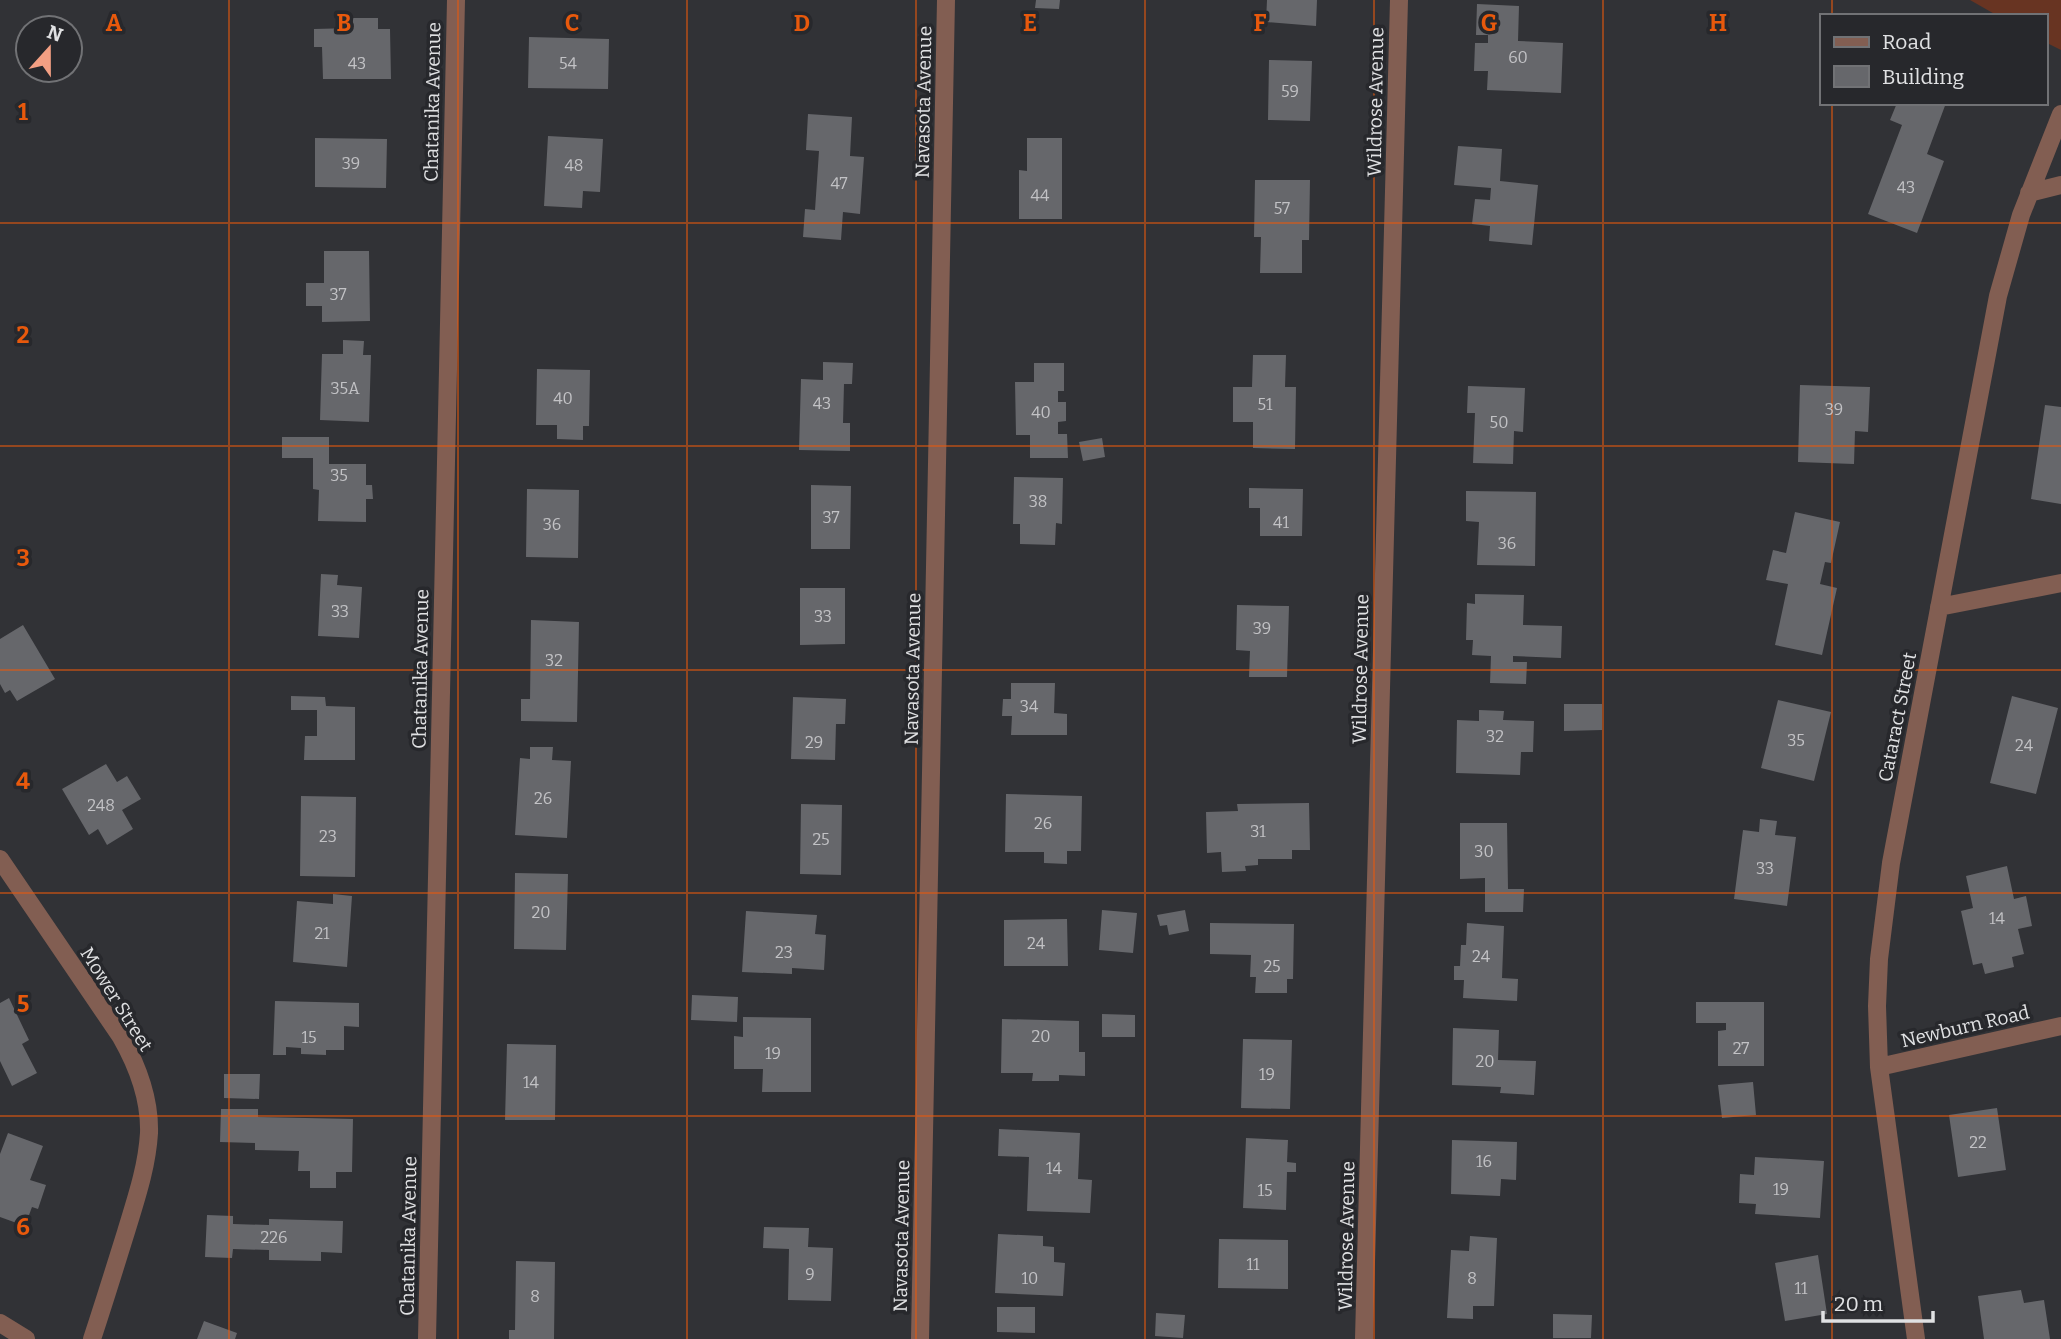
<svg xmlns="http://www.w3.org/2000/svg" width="2061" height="1339" font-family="Bitter,serif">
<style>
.green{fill:#683422}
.building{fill:#66676b}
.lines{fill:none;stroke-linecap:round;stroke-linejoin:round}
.street{stroke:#825e52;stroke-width:18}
.grid{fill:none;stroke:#e8590c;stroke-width:2;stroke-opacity:0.55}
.labels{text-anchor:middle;stroke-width:7;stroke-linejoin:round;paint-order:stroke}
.number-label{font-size:16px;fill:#c2c2c5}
.street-label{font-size:19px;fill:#e0e1e3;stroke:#27282c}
.grid-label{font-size:23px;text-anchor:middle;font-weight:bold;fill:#e8590c;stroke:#27282c;stroke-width:7;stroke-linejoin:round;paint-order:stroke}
</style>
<rect width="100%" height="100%" fill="#313236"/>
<path class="green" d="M1970,0h91v50l-16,-8v-26h-47z"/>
<path class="building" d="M1036,0h24l-1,9 -24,-1z
M1267,0h50l-1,26 -50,-4z
M1477,4l42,2 -1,35 45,2 -2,50 -74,-3 1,-19h-14l1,-28h13v-8h-12z
M353,18h25v11h12l1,50h-68l-1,-32h-8v-18l39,-1z
M529,37l80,2 -1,50 -80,-1z
M1269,60l43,1 -2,60 -42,-1z
M1897,103h49l-19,51 17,7 -27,72 -49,-19 34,-89 -12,-5z
M808,114l44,3 -2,39 14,1 -4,57 -17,-2 -2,28 -38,-3 2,-28 10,1 4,-59 -13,-1z
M548,136l55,3 -3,53 -17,-1 -1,17 -38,-2z
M315,138l72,1 -1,49 -71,-1z
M1027,138h35v81h-43v-49l8,1z
M1458,146l44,3 -2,32 38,4 -6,60 -43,-4 1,-15 -18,-2 3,-25 15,1 1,-12 -37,-3z
M1255,180h55l-1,60h-7v33h-42l1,-36h-7z
M324,251h45l1,70 -48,1v-16h-16v-23h18z
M343,340l21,1 -1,14h8l-2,67 -49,-2 2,-66h21z
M1253,355h33l-1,32h11l-1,62 -42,-1v-26h-20v-35h19z
M823,362l30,1 -1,21h-8l-1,39h7v28l-51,-1 2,-71 22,1z
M1034,363h30v28h-6v11h8v19l-8,1v12h9l1,24h-38v-23h-14l-1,-53h19z
M537,369l53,1 -1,56h-6v14l-26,-1v-14h-21z
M1800,385l70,2 -2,45 -13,-1 -1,33 -56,-2z
M1468,386l57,2 -2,44 -9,-1 -1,33 -40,-1 2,-50h-8z
M2045,405l16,2v97l-30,-5z
M282,437h47v27h37v21h6l1,14h-7v23l-48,-1 1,-31 -6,-1v-31h-31z
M1102,438l3,19 -22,4 -4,-19z
M1014,477l49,1 -1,46 -6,-1 -1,22 -35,-1v-20h-7z
M811,485l40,1 -1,63h-39z
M1249,488l54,1 -1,47h-42v-28h-11z
M527,489l52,1 -1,68 -52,-1z
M1466,491l70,1 -1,74 -58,-1 2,-43 -13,-1z
M1795,512l45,10 -9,41 -6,-1 -5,22 17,4 -15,67 -47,-10 13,-61 -22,-4 7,-30 13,3z
M321,574l17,1 -1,10 25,2 -3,51 -41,-2z
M800,588h45v56l-45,1z
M1475,594l49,1 -1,30 39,1 -1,32 -48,-2v6h14l-1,22 -36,-1 1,-27 -19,-1 1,-15h-7l1,-37 8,1z
M1237,605l52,1 -2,71h-38l1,-26 -14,-1z
M531,620l48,2 -2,100 -56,-1v-22h9z
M23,625l32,54 -38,22 -7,-11 -5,3 -5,-9v-45z
M1011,683h44l-1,30 13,1v21h-56l1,-19h-10l1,-17h8z
M291,696l34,1 1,9 29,1v53h-51l1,-24h12v-26h-26z
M2012,696l46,12 -22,86 -46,-11z
M793,697l53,2 -1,25h-9l-1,36 -44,-1z
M1778,700l53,12 -17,69 -53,-13z
M1564,704h38v26l-38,1z
M1479,710l25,1 -1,9 31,1 -1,31h-12l-1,23 -64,-2 1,-53 22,1z
M530,747h23l-1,13 19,1 -4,77 -52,-3 5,-77 10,1z
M106,764l11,18 10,-6 14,23 -19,11 11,19 -26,16 -9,-16 -9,6 -27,-46z
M1006,794l76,2 -1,55h-14v13l-23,-1v-11h-39z
M301,796l55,1 -1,80 -55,-1z
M1309,803l1,47h-18v9h-34v6l-13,1 1,5 -24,1 -1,-20 -14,1 -1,-41 32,-1 -1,-7z
M801,804l41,1 -1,70 -41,-1z
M1760,819l17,2 -2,14 21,2 -9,69 -53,-7 9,-69 16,2z
M1460,823h47l1,66h16l-1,23h-38v-34l-25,1z
M2007,866l7,33 12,-3 6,30 -14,3 6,25 -12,3 2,10 -29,7 -3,-11 -9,2 -12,-54 12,-3 -7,-32z
M515,873l53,1 -2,76 -52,-1z
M333,894l19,2 -5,71 -54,-5 4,-61 36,3z
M1102,910l35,3 -4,40 -34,-3z
M1185,910l4,21 -20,4 -2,-10 -7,1 -3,-11z
M746,911l71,4 -2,19 11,1 -2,35 -32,-2v6l-50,-2z
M1067,919l1,47h-64v-46z
M1210,923l84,1 -1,55h-6v14h-32l1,-16h-6l1,-22 -41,-1z
M1467,923l37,3 -2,52 16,1 -1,22 -54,-3 1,-18h-10v-14h6l1,-21h5z
M692,995l46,2 -1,25 -46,-2z
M9,998l20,42 -7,4 15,29 -25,13 -12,-25v-58z
M275,1001l84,2v24l-15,-1v24h-18v5l-25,-1v-6l-15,-1v8h-13z
M1696,1002h68v64h-46v-35l8,-1v-7h-30z
M1102,1014l33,1v22h-33z
M743,1017l68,1v74h-49l1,-23h-29v-33l9,1z
M1002,1019l77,2v31h6v24l-26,-1v6h-27l1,-8h-32z
M1453,1028l46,2 -1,30 38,1 -2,34 -34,-2 1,-6 -49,-2z
M1243,1039l49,1 -2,69 -49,-1z
M507,1044l49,1 -1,75h-50z
M224,1074h36l-1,25 -35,-1z
M1753,1082l3,33 -34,3 -4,-33z
M1997,1108l9,62 -48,7 -9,-62z
M221,1109h37v8l95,2 -1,53h-16v16h-26v-17h-12l1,-20 -44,-1v-7l-35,-1z
M999,1129l81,4 -2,46 14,1 -2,33 -63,-2 2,-54 -31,-1z
M8,1133l35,13 -13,34 16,5 -8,24 -6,-2 -7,19 -25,-9v-63z
M1246,1138l42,2 -1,22 9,1v9h-9l-1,38 -43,-2z
M1452,1140l65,2 -1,38 -15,-1 -1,17 -49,-2z
M1755,1157l69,4 -4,57 -65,-4 1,-10 -17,-1 1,-29 14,1z
M207,1215l26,1v8l36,1v-6l74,2 -1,32 -21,-1v9l-52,-1v-10l-36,-1 -1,9 -27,-1z
M764,1227l45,1 -1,19 25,1 -2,53 -43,-1 1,-51 -26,-1z
M998,1234l45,2v10l11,1v15l11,1 -2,33 -68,-3z
M1470,1236l27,2 -3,68h-21v13l-26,-1 4,-68 18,1z
M1219,1239l69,1v49l-70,-1z
M1818,1255l9,59 -42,7 -10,-58z
M516,1261l39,1 -1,77h-45v-9h6z
M2021,1290l3,13 20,-3 6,39h-66l-6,-43z
M997,1307h38v26l-38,-1z
M1156,1313l29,2 -2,23 -28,-2z
M1553,1314l39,1 -1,23h-38z
M204,1321l33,12 -2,6h-38z"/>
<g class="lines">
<path class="street" d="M2029,193l32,-8
M1939,607l122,-24
M0,859l121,178c16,28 29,62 28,96 -2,34 -13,66 -23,99 -11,35 -22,71 -34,107
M1879,1067l182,-41
M0,1323l26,16
M427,1339l29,-1339
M920,1339l26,-1339
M1364,1339l35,-1339
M1916,1339l-37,-272 -2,-61 2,-47 12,-96 107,-567 23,-81 40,-101"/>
</g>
<path class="grid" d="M229,0v1339M458,0v1339M687,0v1339M916,0v1339M1145,0v1339M1374,0v1339M1603,0v1339M1832,0v16M1832,103v1236M0,223h2061M0,446h2061M0,670h2061M0,893h2061M0,1116h2061"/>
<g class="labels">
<g class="number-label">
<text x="1518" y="63">60</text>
<text x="357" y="69">43</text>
<text x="568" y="69">54</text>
<text x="1290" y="97">59</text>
<text x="351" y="169">39</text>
<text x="574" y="171">48</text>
<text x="839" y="189">47</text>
<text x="1906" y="193">43</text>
<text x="1040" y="201">44</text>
<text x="1282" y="214">57</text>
<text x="338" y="300">37</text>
<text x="345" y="394">35A</text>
<text x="563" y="404">40</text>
<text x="822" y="409">43</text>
<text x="1265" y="410">51</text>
<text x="1834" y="415">39</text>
<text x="1041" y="418">40</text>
<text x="1499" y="428">50</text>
<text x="339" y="481">35</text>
<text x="1038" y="507">38</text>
<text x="831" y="523">37</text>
<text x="1281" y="528">41</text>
<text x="552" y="530">36</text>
<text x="1507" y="549">36</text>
<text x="340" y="617">33</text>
<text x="823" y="622">33</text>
<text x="1262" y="634">39</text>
<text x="554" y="666">32</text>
<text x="1029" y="712">34</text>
<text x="1495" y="742">32</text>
<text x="1796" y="746">35</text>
<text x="814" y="748">29</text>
<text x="2024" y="751">24</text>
<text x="543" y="804">26</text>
<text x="101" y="811">248</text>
<text x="1043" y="829">26</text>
<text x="1258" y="837">31</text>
<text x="328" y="842">23</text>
<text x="821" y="845">25</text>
<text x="1484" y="857">30</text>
<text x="1765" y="874">33</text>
<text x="541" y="918">20</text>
<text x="1997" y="924">14</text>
<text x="322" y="939">21</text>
<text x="1036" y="949">24</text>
<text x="784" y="958">23</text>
<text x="1481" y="962">24</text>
<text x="1272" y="972">25</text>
<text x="1041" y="1042">20</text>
<text x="309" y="1043">15</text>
<text x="1741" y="1054">27</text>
<text x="773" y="1059">19</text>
<text x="1485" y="1067">20</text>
<text x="1267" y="1080">19</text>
<text x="531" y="1088">14</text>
<text x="1978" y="1148">22</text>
<text x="1484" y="1167">16</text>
<text x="1054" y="1174">14</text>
<text x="1781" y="1195">19</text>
<text x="1265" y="1196">15</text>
<text x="274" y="1243">226</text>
<text x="1253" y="1270">11</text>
<text x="810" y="1280">9</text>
<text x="1030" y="1284">10</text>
<text x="1472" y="1284">8</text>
<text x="1801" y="1294">11</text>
<text x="535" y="1302">8</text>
</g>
<g class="street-label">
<text transform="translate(432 102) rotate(-89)" y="7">Chatanika Avenue</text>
<text transform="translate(923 102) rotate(-89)" y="7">Navasota Avenue</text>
<text transform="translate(1375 102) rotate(-89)" y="7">Wildrose Avenue</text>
<text transform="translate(420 669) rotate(-89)" y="7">Chatanika Avenue</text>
<text transform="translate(912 669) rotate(-89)" y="7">Navasota Avenue</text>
<text transform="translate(1360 669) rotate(-89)" y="7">Wildrose Avenue</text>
<text transform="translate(1897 717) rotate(-79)" y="7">Cataract Street</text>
<text transform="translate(117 999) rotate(58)" y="7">Mower Street</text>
<text transform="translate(1965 1026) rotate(-13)" y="7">Newburn Road</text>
<text transform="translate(408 1236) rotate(-89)" y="7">Chatanika Avenue</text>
<text transform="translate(901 1236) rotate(-89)" y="7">Navasota Avenue</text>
<text transform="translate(1346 1236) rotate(-89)" y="7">Wildrose Avenue</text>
</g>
</g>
<g class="grid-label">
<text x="114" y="31">A</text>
<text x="344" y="31">B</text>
<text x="572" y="31">C</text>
<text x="802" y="31">D</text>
<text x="1030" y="31">E</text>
<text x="1260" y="31">F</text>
<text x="1489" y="31">G</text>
<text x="1718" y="31">H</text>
<text x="23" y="120">1</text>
<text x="23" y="343">2</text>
<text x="23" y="566">3</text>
<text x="23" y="789">4</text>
<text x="23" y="1012">5</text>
<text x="23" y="1235">6</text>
</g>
<rect x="1820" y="14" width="228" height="91" fill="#27282c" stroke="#717275" stroke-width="2"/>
<rect x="1834" y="37" width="35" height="10" fill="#825e52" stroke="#717275" stroke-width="2"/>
<text x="1882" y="49" font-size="21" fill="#e0e1e3">Road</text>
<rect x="1834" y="66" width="35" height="21" fill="#66676b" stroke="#717275" stroke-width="2"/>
<text x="1882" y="84" font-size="21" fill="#e0e1e3">Building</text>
<g transform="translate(49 49) rotate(21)"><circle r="33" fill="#27282c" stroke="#717275" stroke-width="2"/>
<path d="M0-5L12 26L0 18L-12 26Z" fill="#f39f83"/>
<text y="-10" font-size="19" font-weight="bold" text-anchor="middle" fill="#e0e1e3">N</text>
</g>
<path d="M1823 1311v10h110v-10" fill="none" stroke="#e0e1e3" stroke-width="3.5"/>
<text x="1834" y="1311" font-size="21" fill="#e0e1e3" stroke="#27282c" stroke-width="5" paint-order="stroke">20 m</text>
</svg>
